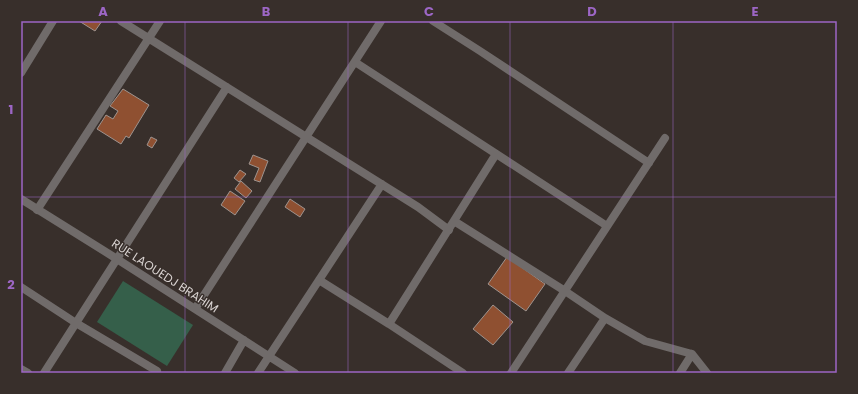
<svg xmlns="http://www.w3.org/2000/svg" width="858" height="394" font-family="Poppins,sans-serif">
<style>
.pitch{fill:#355f4a}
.building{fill:#8f5031;stroke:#9e938e}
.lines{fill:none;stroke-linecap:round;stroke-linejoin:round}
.minor{stroke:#706b6a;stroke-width:8}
.grid{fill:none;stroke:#9c66c5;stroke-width:1;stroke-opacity:0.55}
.labels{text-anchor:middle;stroke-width:3;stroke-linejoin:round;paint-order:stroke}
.street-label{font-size:12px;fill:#d9d3d1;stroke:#382f2b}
.neatline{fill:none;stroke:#9c66c5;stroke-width:1.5}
.grid-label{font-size:13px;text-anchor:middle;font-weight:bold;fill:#9c66c5}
</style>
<rect width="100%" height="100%" fill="#382f2b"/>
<path class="pitch" d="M123,281l70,44 -26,41 -70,-44z"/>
<path class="building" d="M79,21h23l-7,10z
M123,89l26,16 -20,33 -3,-2 -5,8 -24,-15 9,-14 7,4 5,-8 -8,-5z
M151,137l6,3 -5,8 -5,-3z
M253,155l15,6 -8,21 -6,-2 5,-12 -10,-4z
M240,170l6,4 -7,8 -5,-4z
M241,181l11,10 -6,7 -11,-9z
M230,191l15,10 -10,14 -14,-10z
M290,199l15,10 -5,8 -15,-10z
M507,257l38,27 -19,27 -38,-27z
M493,305l20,17 -20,23 -20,-16z"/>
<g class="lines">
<path class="minor" d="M121,21l297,186 31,23
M433,21l47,30 169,112
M355,62l252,164
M21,73l32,-52
M21,199l96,60 178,114
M37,210l123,-189
M454,221l111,70 40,27 40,23 47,13 15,19
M319,280l70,44 107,-170
M21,287l55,36 81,48
M195,309l186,-288
M389,324l74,49
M21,369l7,4
M44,373l183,-286
M225,373l19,-33
M258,373l124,-189
M511,373l154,-235
M568,373l37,-55
M680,373l12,-19"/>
</g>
<path class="grid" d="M185,21v352M348,21v352M510,21v352M673,21v352M21,197h816"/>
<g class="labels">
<g class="street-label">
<text transform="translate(165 276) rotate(33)" y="4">RUE LAOUEDJ BRAHIM</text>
</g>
</g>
<rect width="858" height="394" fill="none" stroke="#382f2b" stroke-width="44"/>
<rect x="22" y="22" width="814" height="350" class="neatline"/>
<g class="grid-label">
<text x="103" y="16">A</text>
<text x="266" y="16">B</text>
<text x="429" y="16">C</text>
<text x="592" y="16">D</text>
<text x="755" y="16">E</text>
<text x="11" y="114">1</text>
<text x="11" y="289">2</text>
</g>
</svg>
